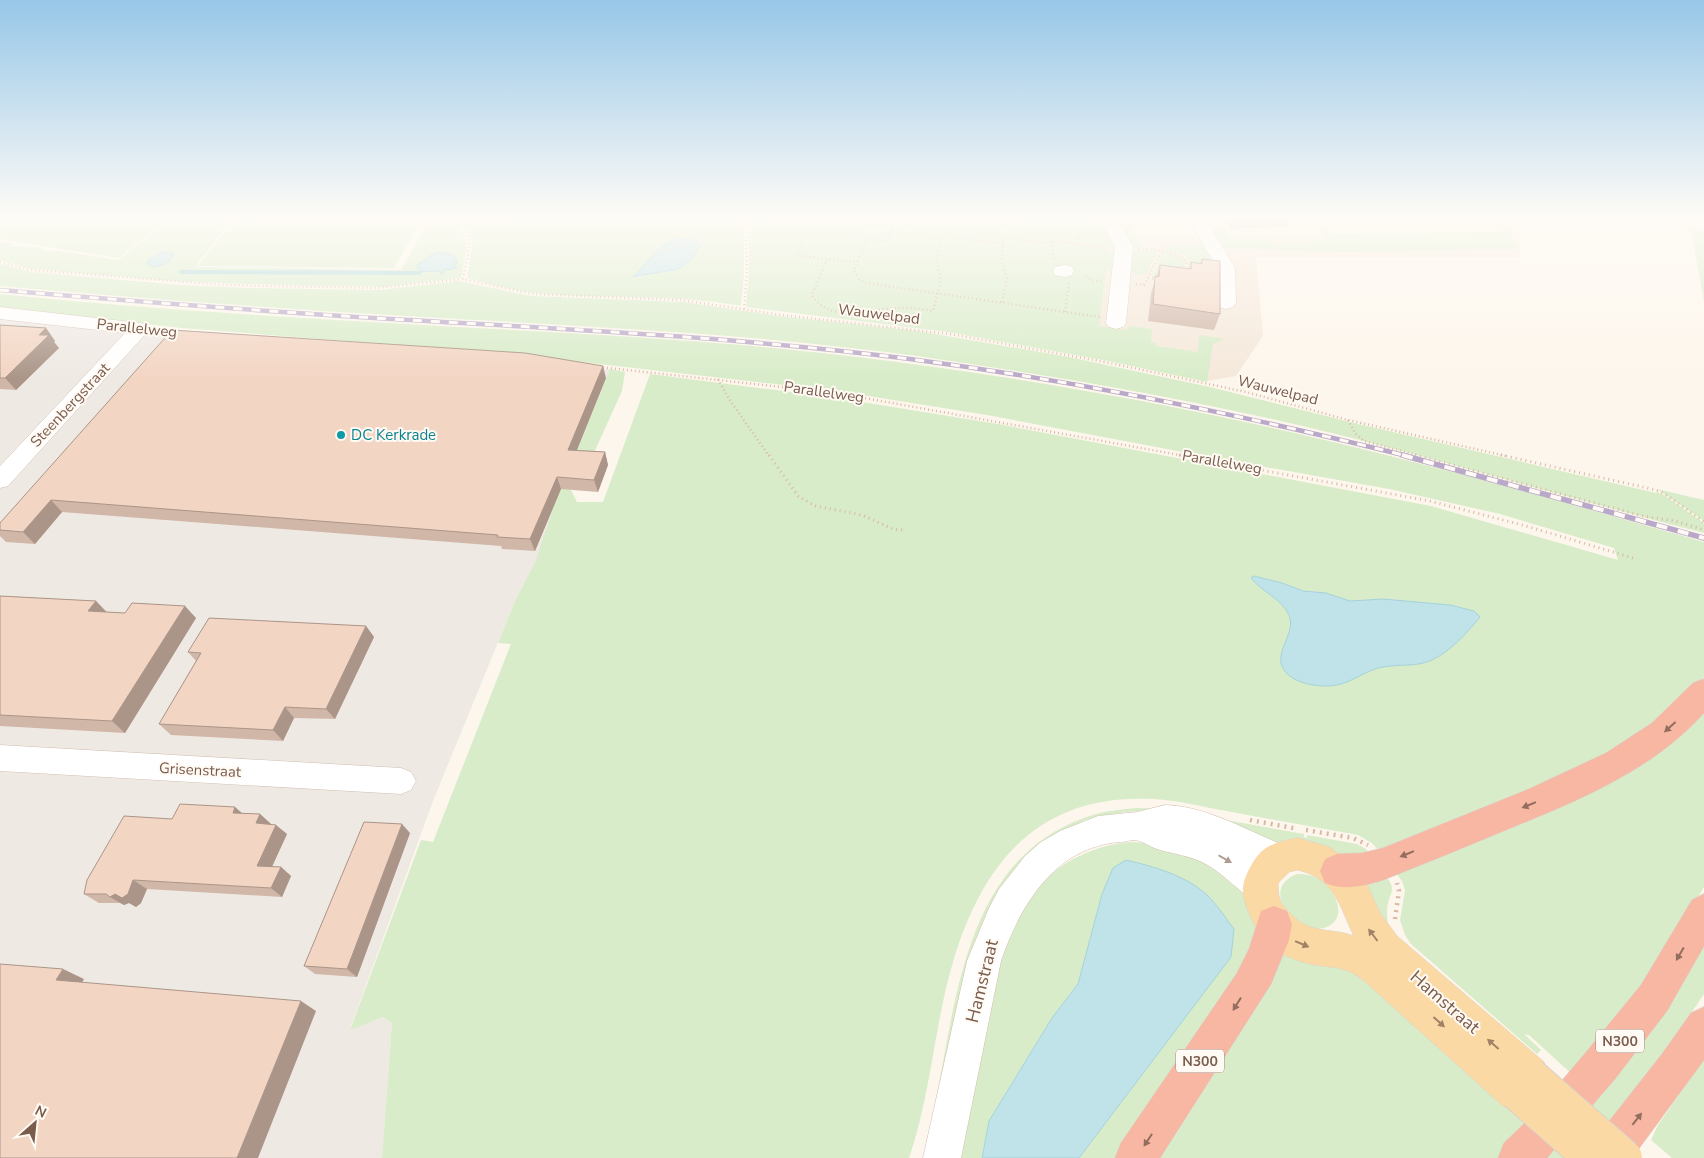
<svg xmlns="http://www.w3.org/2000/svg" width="1704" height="1158" font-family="'Nunito Sans',sans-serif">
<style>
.residential{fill:#f5e8da}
.industrial{fill:#efe9e4}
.green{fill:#d8ecc9;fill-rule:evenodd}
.water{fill:#bfe3e8;stroke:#a5d3da}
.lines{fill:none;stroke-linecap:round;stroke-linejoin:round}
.stream{stroke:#a5d3da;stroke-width:4}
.minor-casing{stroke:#d1beb0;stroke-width:1}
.major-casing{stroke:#dad1cd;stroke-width:1}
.highway-casing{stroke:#dad1cd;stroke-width:1}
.path-far2{stroke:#d9b8a5;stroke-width:2.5;stroke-dasharray:1 3;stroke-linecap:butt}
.path-far1{stroke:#d9b8a5;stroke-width:3;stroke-dasharray:1 4;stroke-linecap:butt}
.path{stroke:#d9b8a5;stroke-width:4.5;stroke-dasharray:2 5;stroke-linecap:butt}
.minor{fill:#fff;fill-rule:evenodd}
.major{fill:#fbd9a5;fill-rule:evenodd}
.highway{fill:#f7b7a3;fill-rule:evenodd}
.rail-far1-casing{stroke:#b9a8c9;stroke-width:4.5}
.rail-casing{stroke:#b9a8c9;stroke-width:5.5}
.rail-far1{stroke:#fffaf3;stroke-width:3;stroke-dasharray:9;stroke-linecap:butt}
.rail{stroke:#fffaf3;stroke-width:4;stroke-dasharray:11;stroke-linecap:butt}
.major-bridge-casing{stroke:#dad1cd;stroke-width:38;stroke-linecap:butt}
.major-bridge{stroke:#fbd9a5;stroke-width:36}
.wall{fill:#d1b7a8}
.shaded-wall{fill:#aa9588}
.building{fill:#f3d5c3;stroke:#aa9588}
.oneway{fill:#936e5e}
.oneway2{fill:#af9d94}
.oneway3{fill:#a18267}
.culture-dot{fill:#0f9aa8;stroke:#fffaf3;stroke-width:2}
.labels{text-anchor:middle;stroke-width:4;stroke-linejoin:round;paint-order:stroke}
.shield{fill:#fffaf3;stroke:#a28b7f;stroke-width:1}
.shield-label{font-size:14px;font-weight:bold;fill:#7a5c4d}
.street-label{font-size:15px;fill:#7a5c4d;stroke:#fffaf3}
.culture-label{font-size:15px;fill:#0d838f;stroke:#fffaf3;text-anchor:start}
.near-street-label{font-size:18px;fill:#7a5c4d;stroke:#fffaf3}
</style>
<rect width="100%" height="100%" fill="#fdf6ec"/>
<path class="residential" d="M751,218h768l1,39h-264l7,79 -27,40 -29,5 -106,-23z"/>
<path class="industrial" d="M0,314l610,55 -55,134 -20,59 -20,39 -82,200 -83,228 33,-12 9,6 -10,135h-382z"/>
<path class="green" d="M0,218h171l-53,40 -118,-19z
M172,218h61l-38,49 206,3 30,-52h33l-3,12 6,16 -6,32 -80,9 -133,-3 -74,-3 -142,-12 -32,-9v-18l11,1 -1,3 33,2 -2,2 9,2 3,-2 65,10zM441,252l4,1 7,14 4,1 -28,3 -11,-3c2,-9 16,-14 24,-16z
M236,218h187l-29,50 -196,-2z
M469,218h275v56l-3,32c-65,-12 -130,-7 -195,-12 -27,-2 -53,-9 -79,-16l6,-34 -7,-16zM679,238l13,1 9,6 -13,18 -10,6 -44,9v-3l28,-29z
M749,218h354l17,30 -40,-5v2l40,6 -3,20 -11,-1 -7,56 28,4 2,-4 23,3 -1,13 5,1v3l42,6 1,-17 27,4 -13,5 -6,38 -99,-21 -160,-29 -202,-25 3,-35z
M1132,218l5,4 -8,2 13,24 17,-1 -1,2h-28l-14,-29z
M1201,218h18l11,20 40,1 6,5 36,-2 -1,-3 15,-1 -15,-20h9l12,16 169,-2 -10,-14h16l8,31 -173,3 -124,-4z
M1637,218h11l56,12v71l-13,-70z
M1207,244l13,22 -38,5 6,-5 -1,-9 -8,-4 -14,-3 1,-3z
M1129,251l28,1 -11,23 -19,-2z
M1163,252l12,2 9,6v4l-6,6 -3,11 -23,-3z
M0,264l32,8 148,13 68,3 132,2 79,-9 72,15 152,6 97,14 138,15 151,26 141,30 144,36 302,70 1,-1 7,3 40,28v10c-118,-30 -234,-65 -352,-95 -143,-36 -289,-61 -435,-82 -169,-23 -340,-30 -510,-40 -136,-8 -271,-18 -407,-30z
M0,294c147,15 294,24 441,32 139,8 278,14 416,31 181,22 361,55 537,100 104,26 207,56 310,85v135l-22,23 -85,66 -216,87 -9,-10 -14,-8c-42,-8 -84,-15 -126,-23 -26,-4 -52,-12 -79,-13 -113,-6 -170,62 -200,163 -19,64 -22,133 -44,196h-527l10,-135 -9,-6 -33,13 71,-190 12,2 78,-198 -13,-1 17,-42 20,-39 20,-59 55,-134 15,3 -3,19 -30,66 -23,29 8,16h26l47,-128 187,24 161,26 433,82 187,54 -4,-12 -114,-34 -111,-25 -180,-32 -222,-42 -150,-24 -326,-37 -329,-26 -182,-20z
M1657,489l47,11v21z
M1704,702v185l-62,106 -68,83 -45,-41 -5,-1 17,16 -4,4 -126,-110 -6,-9 -5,-15 5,-30 -3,-9 -9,-12z
M1136,808l28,1 140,25v3l3,1v-3l50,9 9,5 8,11 -97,-13 -136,-36 -16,1 -40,8 -39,21 -22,19 -20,24 -68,215c21,-104 31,-239 148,-281 17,-7 34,-8 52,-10z
M1132,842l41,3 70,39 15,35 2,23 -139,216h-42l151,-201 4,-28 -132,-35 -24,90 -26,34 -63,103 -7,37h-26c12,-60 24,-120 40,-179 7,-27 13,-55 30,-78 25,-35 64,-56 106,-59z
M1384,873c16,21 3,18 3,40 0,11 4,23 5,35l-33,-65z
M1297,874c7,0 15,1 22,5 14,9 30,35 10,47 -27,15 -74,-36 -32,-52z
M1704,945v49l-67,100 -50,64h-40c59,-66 114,-136 157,-213z
M1283,947l62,16 187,160 -32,35h-353z
M1704,1059v99h-32l-21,-18 7,-15z"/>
<path class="water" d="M679,238l13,1 9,6 -10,15 -13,9 -45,8 29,-31z
M168,252l5,1v3l-7,8 -13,3 -6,-3 1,-4 12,-7z
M441,252l11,3 4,3 1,5 -4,3 4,2 -13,2 -2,5 -3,-4 -20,1 3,-1 -5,-3 1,-4 15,-10z
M1254,576l28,7 21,8 23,2 24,8 33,-2 67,6 24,6 6,6c-13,16 -29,34 -48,43 -15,7 -33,4 -49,7 -14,2 -28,13 -42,17 -16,5 -47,1 -57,-14 -12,-18 13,-36 5,-55 -8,-17 -27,-23 -38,-37z
M1126,860c29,7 63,16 84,38 9,9 16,21 24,31l-3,28 -152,201h-97l7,-37 63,-103 26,-34 24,-90 11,-26z"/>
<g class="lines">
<path class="stream" d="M181,272l238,1"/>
<defs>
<path id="minor" d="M1100,218h16l17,29 -7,76 -3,4 -7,2 -7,-2 -3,-4 9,-76z
M1188,218h16l31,50 1,35 -3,4 -7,2 -7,-2 -3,-4 1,-35z
M1669,218h35v10l-32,-6z
M1065,265l7,2 2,4 -2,4 -7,2 -10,-2 -2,-4 2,-4z
M0,307l140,16 7,2 3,4 -142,157 -8,2v-22l125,-133 -125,-14z
M0,745l401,23 10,4 5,9 -5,9 -10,4 -401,-23z
M1165,805c43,1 84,27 123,42l4,11 -4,11 -11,4 -19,-8 13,11 5,11 -5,11 -11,4c-21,-8 -35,-28 -56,-39 -14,-7 -29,-9 -44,-13 -8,-2 -17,-9 -25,-10 -4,0 -10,2 -15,2 -65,5 -100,63 -119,119l-40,197h-38l44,-197 22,-53 10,-19 26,-33 16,-14 19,-11 38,-15 39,-4z"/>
<path id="major" d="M1298,838l31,9 27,19 7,10 17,37 17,23 147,126 6,14 -6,14 -8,3 -5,13 -14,6 -14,-6 -141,-127c-5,-3 -11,-8 -17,-9 -11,-4 -23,-3 -34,-6 -31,-6 -50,-23 -62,-51 -5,-12 -9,-24 -3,-37 12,-28 23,-33 52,-38zM1298,870c38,9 41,36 56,66 -25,-9 -43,-1 -63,-22 -11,-10 -13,-16 -13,-31l11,-11z"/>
<path id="highway" d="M1704,679v34c-52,58 -127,88 -198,117 -41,17 -82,34 -123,50 -20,6 -38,11 -58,3l-5,-12 5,-12 12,-5 25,-1 21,-5 146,-59 77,-36 46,-30 41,-40z
M1704,894v52l-37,65 -52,68 -68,79h-49l6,-15 27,-26 56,-66 54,-66 51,-85z
M1274,906l13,5 5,13 -3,16 -18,44 -111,174h-45l6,-15 116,-170 12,-24 12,-38z
M1704,1007v53l-72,98h-46l6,-15 70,-89 29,-41z"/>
</defs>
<use href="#minor" class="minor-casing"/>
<use href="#major" class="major-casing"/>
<use href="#highway" class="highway-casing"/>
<path class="path-far2" d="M794,218l10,18 -6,16 2,4 57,6
M904,218l13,17
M1652,218l12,2
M867,222l27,4 -6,15 -27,-4z
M883,224l3,-6
M892,232l43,6 10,-2 52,7 12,-5 36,5 10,-2 53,7
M867,238l-13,32 5,9 7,4 234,34
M1051,242l4,19
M1078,244l4,-26
M1139,250c17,1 36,-2 48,12l-7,9
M827,259l-15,36c17,29 59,14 86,13 12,-1 23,1 35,3l8,-32 -5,-19 6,-20 -4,-5 6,-17
M0,262l32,8 194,15 150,3 87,-9 69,15 149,6 101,15 168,19 155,28 141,30 102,28 158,36
M1086,276l5,4 12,2
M1148,278l9,1
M463,279l7,-34 -6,-14 3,-13
M1136,284l8,1 21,-41
M1002,302l5,-24 -6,-18 3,-15 -4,-9 5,-18
M744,309l3,-37 -1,-54
M1065,312l4,-29
M156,331l19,1
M599,367l238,26 348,63
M718,379l11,20 40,57
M1348,420l7,13 9,8 55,15"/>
<path class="path-far1" d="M769,455l29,41 17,10 47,9 31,14 11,1
M1179,455l251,46 96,25 107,32
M1415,455l228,61 32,5 29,9
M1501,455l155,35 9,4 39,28"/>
<path class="path" d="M1250,820l48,9
M1306,830l47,8 15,7
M1395,919l4,-28 -2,-8"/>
<use href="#minor" class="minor"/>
<use href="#major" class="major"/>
<use href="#highway" class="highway"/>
<defs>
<path id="rail-far1" d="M0,290c130,11 261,21 391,29 173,10 347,18 519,40 167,22 333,56 497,97"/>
<path id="rail" d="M1402,455l302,83"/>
</defs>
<use href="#rail-far1" class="rail-far1-casing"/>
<use href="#rail" class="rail-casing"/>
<use href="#rail-far1" class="rail-far1"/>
<use href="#rail" class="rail"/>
<defs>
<path id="major-bridge" d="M1530,1076l94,82
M1517,1092l75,66"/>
</defs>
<use href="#major-bridge" class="major-bridge-casing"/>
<use href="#major-bridge" class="major-bridge"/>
</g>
<path class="wall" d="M1224,218h68l-3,8 -58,3z
M1202,259l18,55 -6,16 -66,-9 3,-28 9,-28 29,4 2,-7 9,1z
M0,325l46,3 9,13 -1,1 5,6 -43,42 -16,-1z
M172,330l434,48 -29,72 28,2 3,13 -10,27 -37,-3 -26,62 -33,-2 -1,-3 -439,-34 -27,32 -29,-2 -6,-6v-6z
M0,596l96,5 11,11 89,6 -71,115 -125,-7z
M366,626l8,11 -39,82 -41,-1 -11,23 -112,-6 -12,-11 37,-63 -8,-9z
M235,807l7,6 18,1 11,10 16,10 -15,33h9l10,9 -9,21 -135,-8 -6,14 -5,4 -7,-4 -5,2 -4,-2h-21l-15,-9 88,-75z
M410,833l-53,144 -42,-3 -11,-8z"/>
<path class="shaded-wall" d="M46,328l9,13 -1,1 5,6 -43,42 -11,-12 34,-43z
M603,366l3,12 -34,84 -4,-12z
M605,452l3,13 -10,27 -4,-12z
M557,477l4,12 -26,62 -5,-12z
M51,500l11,12 -27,32 -12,-12z
M96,601l12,13 -20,-3z
M185,606l11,12 -71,115 -13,-12z
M366,626l8,11 -39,82 -9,-10z
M285,707l9,11 -11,23 -10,-11z
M235,807l11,10 -13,-4z
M260,814l11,10 -5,9 -10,-10z
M402,824l8,9 -53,144 -10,-8z
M276,825l11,9 -19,41 -11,-9z
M281,867l10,9 -9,21 -11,-9z
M133,880l14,9 -6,14 -5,4 -7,-4 -5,2 -14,-8 5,-3z
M63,969l21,10 -6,11 -22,-10z
M301,1001l15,10 -58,147h-21z"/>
<path class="building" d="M1233,218h25l-24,1z
M1202,259l18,2v53l-67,-10 2,-28 4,1 1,-12 31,4v-7l11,2z
M0,325l46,3 -7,7h10l-44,43h-5z
M172,330l353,23 78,13 -35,84 37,2 -11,28 -37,-3 -27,62 -33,-2 1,-2 -447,-35 -28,32 -23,-2v-7z
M0,596l96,5 -8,10 37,2 7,-10 53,3 -73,115 -112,-6z
M209,618l157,8 -40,83 -41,-2 -12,23 -114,-6 42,-71 -13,-1z
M180,804l55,3 -2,6 27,1 -4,9 20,2 -19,41 24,1 -10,21 -138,-8 -5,14 -6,4 -7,-4 -5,3 -4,-3h-22l3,-14 37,-64 48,3z
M364,822l38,2 -55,145 -43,-3z
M0,964l63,5 -7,11 245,21 -64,157h-237z"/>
<defs><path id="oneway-solid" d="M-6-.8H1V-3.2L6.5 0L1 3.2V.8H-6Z" transform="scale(1.25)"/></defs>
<g class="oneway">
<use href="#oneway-solid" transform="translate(1670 727) rotate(138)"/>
<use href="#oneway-solid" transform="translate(1529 805) rotate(158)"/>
<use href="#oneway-solid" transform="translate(1407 854) rotate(158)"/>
<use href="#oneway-solid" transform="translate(1680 954) rotate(120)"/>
<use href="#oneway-solid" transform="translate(1237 1004) rotate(122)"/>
<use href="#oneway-solid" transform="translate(1637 1119) rotate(-52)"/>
<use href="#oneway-solid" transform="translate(1148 1140) rotate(123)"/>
</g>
<use class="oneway2" href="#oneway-solid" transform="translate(1225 859) rotate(30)"/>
<g class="oneway3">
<use href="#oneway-solid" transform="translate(1373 935) rotate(-127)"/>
<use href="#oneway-solid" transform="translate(1302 944) rotate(23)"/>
<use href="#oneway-solid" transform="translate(1439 1022) rotate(42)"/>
<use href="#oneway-solid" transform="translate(1493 1044) rotate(-139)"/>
</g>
<linearGradient id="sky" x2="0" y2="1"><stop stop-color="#97c7e8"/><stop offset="0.57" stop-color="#fefbf6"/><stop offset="1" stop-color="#fefbf6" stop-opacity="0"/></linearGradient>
<rect width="1704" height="380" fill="url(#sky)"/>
<circle class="culture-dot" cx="341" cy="435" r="5"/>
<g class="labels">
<g class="shield">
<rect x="1596" y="1029.5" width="48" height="23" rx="4"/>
<rect x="1176" y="1049.5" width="48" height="23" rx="4"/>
</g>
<g class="shield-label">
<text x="1620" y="1046">N300</text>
<text x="1200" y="1066">N300</text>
</g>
<g class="street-label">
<text transform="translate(879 314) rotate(7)" y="5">Wauwelpad</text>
<text transform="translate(137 328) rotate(6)" y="5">Parallelweg</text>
<text transform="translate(1278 390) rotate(14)" y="5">Wauwelpad</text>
<text transform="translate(824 392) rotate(8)" y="5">Parallelweg</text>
<text transform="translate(70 405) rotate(-47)" y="5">Steenbergstraat</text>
<text transform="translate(1222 462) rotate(10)" y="5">Parallelweg</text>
<text transform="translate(200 770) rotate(3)" y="5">Grisenstraat</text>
</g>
<g class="culture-label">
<text x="351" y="440">DC Kerkrade</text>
</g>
<g class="near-street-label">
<text transform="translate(982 981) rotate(-76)" y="6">Hamstraat</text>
<text transform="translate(1445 1002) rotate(41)" y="6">Hamstraat</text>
</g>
</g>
<g transform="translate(35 1123) rotate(27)" stroke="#fffaf3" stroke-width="4" paint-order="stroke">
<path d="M0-4L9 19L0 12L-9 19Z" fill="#7a5c4d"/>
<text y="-8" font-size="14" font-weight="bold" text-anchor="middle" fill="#7a5c4d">N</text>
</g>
</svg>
